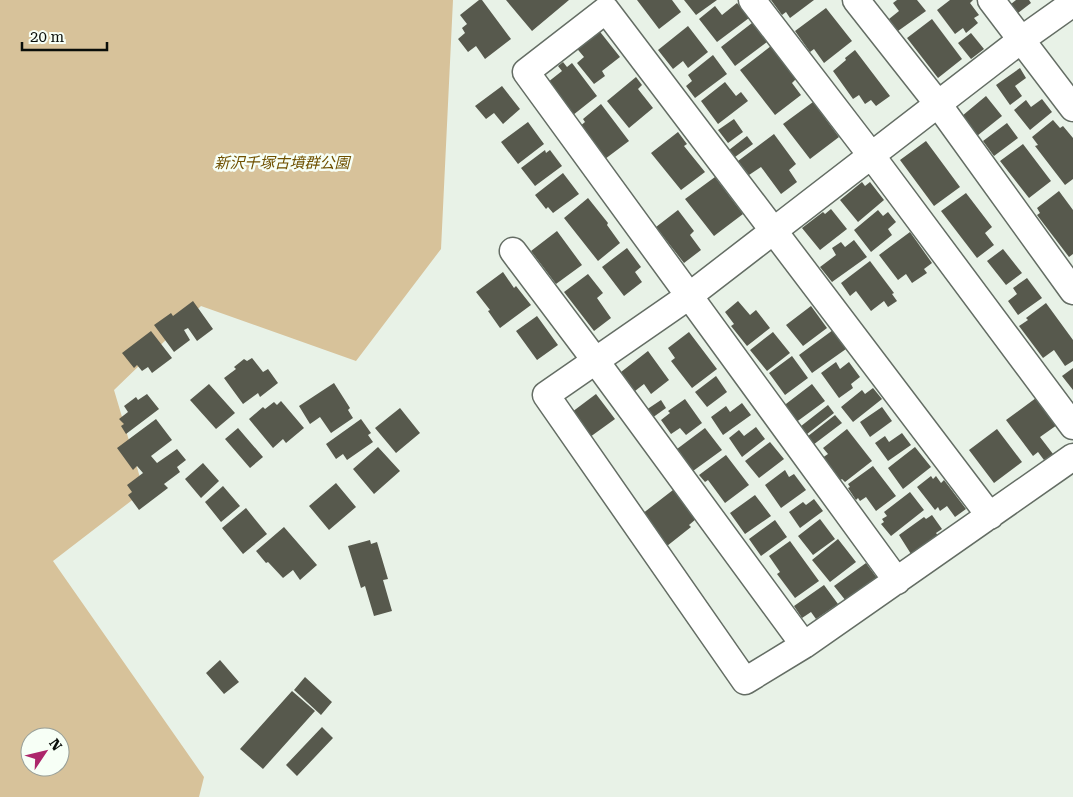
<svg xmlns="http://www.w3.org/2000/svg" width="1073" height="797" font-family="'Roboto Serif','Noto Sans JP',serif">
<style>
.green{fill:#d7c29a;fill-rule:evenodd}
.building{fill:#57594d}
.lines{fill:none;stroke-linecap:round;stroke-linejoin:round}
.minor-casing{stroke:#646d64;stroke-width:29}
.minor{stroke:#fff;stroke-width:26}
.labels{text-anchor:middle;stroke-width:5;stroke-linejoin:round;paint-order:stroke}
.park-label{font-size:15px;font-style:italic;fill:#6f5101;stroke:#f7fff6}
</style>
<rect width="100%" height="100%" fill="#e8f2e7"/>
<path class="green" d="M0,0h453l-12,249 -85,112 -155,-55 -87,84 30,101 -91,70 151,216 -5,20h-199zM30,737h30v30h-30z"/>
<path class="building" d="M479,0h3l29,39 -26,20 -9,-13 -8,6 -10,-13 7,-6 -3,-5 5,-4 -7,-9z
M506,0h63l-37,31z
M637,0h35l9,12 -22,17z
M684,0h33l-21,15z
M771,0h43l-24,18 -4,-6 -4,3z
M897,0h20l9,11 -28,20 -9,-12 10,-8 -6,-8z
M950,0h23l-3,3 9,12 -5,3 4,5 -12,10 -3,-5 -8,6 -18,-24z
M1016,0h13l2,3 -13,10 -7,-9z
M737,3l12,15 -32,24 -18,-23 16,-13 7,9z
M826,8l26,33 -28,22 -10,-14 -4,3 -15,-21z
M932,19l30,40 -24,19 -31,-40z
M752,23l15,19 -32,24 -14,-19z
M688,26l20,26 -20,16 -5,-7 -10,8 -15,-19z
M597,28l23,29 -18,14 3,5 -11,8 -17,-21 7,-6 -10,-12z
M971,33l13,16 -13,10 -13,-16z
M771,46l25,33 -4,4 9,12 -26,20 -35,-45z
M855,50l35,46 -14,10 -5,-6 -6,4 -6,-9 -6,4 -20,-28 13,-11 -1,-2z
M713,55l14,19 -32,24 -9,-12 6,-5 -4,-6z
M563,62l4,5 5,-4 25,33 -29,23 -25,-33 19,-15 -4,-5z
M1020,68l6,10 -11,8 7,10 -12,9 -14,-20z
M636,77l6,8 -4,4 15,19 -24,20 -22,-27z
M725,82l11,14 5,-4 7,9 -30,23 -17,-23z
M502,86l18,23 -17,15 -9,-11 -8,6 -11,-13z
M986,96l16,20 -25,20 -15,-20z
M1042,99l10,13 -22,18 -16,-20 12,-10 5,7z
M813,102l26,35 -29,22 -27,-35z
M601,104l28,37 -24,18 -17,-24 -9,-8 6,-5 -2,-3z
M734,119l9,13 -15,11 -10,-13z
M1053,120l7,8 3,-2 10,12v41l-8,6 -30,-39 3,-1 -6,-8z
M528,122l16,22 -26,20 -17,-22z
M1007,123l11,15 -24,18 -11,-15z
M678,132l9,12 -3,2 21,26 -24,18 -30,-37z
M774,134l22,30 -7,6 8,12 -16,12 -20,-27 -12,8 -11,-14z
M747,136l6,8 -18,13 -6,-7z
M926,141l34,46 -26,19 -34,-46z
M1023,144l28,37 -22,17 -29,-37z
M545,150l1,3 4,-3 12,16 -27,20 -14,-18z
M563,173l16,21 -26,19 -5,-6 -2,2 -11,-14z
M715,177l28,37 -29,22 -29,-37z
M862,182l3,4 5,-4 14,18 -26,22 -18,-22z
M1059,191l14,19v44l-4,3 -32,-42 3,-2 -3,-5z
M966,193l26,34 -7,6 9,12 -17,13 -36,-47z
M588,198l20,25 -1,2 13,18 -22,18 -34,-43z
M831,209l16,20 -27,21 -18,-22 21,-16 2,2z
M678,210l16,21 -4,4 11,15 -17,13 -28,-36z
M878,210l5,6 5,-4 8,10 -8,7 4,6 -21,17 -17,-22z
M557,231l25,34 -26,19 -25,-33z
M910,232l22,31 -8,6 3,4 -15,10 -6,-9 -8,6 -19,-25z
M854,240l13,17 -35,25 -12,-15 16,-12 -4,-7 9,-6 4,5z
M627,248l14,19 -6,5 7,10 -18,14 -22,-29z
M1003,249l19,24 -16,12 -19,-24z
M870,261l24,32 -2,1 5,7 -9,6 -4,-6 -13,10 -15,-20 -6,5 -9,-13z
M503,272l11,16 2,-2 15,19 -31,23 -12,-17 2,-1 -14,-18z
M588,274l15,19 -6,5 14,20 -17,13 -30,-39z
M1027,278l15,20 -24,17 -10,-14 9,-7 -4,-6z
M193,301l20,28 -16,12 -9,-13 -4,2 6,10 -16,12 -20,-27 17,-12 2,3z
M738,301l12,14 6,-5 14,18 -23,18 -16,-20 3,-2 -9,-12z
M1046,303l27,37v21l-8,5 -11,-16 -11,8 -24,-32 9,-6 -2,-2z
M811,306l16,22 -24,18 -17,-21z
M537,316l21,29 -21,15 -21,-29z
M833,330l13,19 -34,24 -13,-18z
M151,331l21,27 -20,15 -4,-6 -6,4 -5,-6 -3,3 -12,-15z
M689,332l28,37 -25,19 -21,-27 4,-3 -7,-10z
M773,332l17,21 -23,18 -17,-21z
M648,351l21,29 -18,14 -7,-10 -9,7 -14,-19z
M792,356l16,22 -23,17 -16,-22z
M252,358l11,14 5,-3 10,14 -18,14 -2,-4 -15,11 -19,-26 12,-9 -2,-2 10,-8 3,2z
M836,362l4,7 9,-7 11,15 -9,7 2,4 -14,10 -18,-25z
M1073,368v22l-11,-14z
M716,376l11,16 -20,15 -12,-15z
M334,383l16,25 -2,2 5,8 -22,15 -11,-16 -10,7 -11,-18z
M209,384l26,29 -19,16 -26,-29z
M812,384l13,17 -30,22 -13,-16z
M873,388l9,11 -29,23 -12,-15 21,-17 3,4z
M147,394l12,15 -33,25 -5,-8 3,-2 -5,-5 9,-7 -4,-6 12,-9 2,3z
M596,394l19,25 -25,18 -18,-25z
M1036,398l21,27 -17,12 13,17 -9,6 -6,-8 -5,4 -27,-36z
M685,399l17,24 -16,12 -6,-7 -9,6 -10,-14 9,-7 -2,-2z
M661,400l5,8 -14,10 -6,-8z
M281,401l23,27 -18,15 -3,-4 -10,9 -24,-29 14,-12 2,2 9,-7 3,3z
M742,403l9,12 -28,20 -12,-18 15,-11 4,6z
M828,405l6,8 -32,25 -6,-8z
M882,407l10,14 -22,16 -10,-15z
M400,408l20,25 -24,20 -21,-25z
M835,415l7,8 -33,25 -6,-8z
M156,419l16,21 -21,16 6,7 20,-14 9,11 -9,7 3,5 -16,12 4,4 -29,22 -11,-15 4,-3 -5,-7 16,-12 -6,-7 -4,4 -16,-22z
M361,419l10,14 -3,2 5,7 -26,18 -4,-6 -7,5 -10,-15z
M756,427l9,12 -23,18 -13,-19 10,-8 5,6z
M238,428l25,29 -13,11 -25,-29z
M705,428l17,22 -29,21 -16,-22z
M847,429l25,32 -27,21 -3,-3 -6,4 -17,-23 9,-6 -5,-6z
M997,429l25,33 -28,21 -25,-33z
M902,433l9,12 -23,16 -13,-18 10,-7 4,6z
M770,442l14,17 -25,19 -14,-17z
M378,447l22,24 -26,23 -21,-25z
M915,447l16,20 -28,22 -15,-21z
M726,455l23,30 -24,18 -17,-23 -3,2 -6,-7z
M203,463l16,18 -18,17 -16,-19z
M873,466l23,30 -20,15 -10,-14 -6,4 -2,-3 -2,2 -8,-12 2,-1 -2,-3z
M785,470l4,7 5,-3 12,16 -25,18 -16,-23z
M931,476l2,3 3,-3 5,7 3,-3 22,29 -11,8 -8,-11 -7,5 -2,-4 -3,3 -18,-23z
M336,483l20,24 -27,23 -20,-24z
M223,486l17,20 -19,16 -16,-20z
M673,490l23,29 -7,6 2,2 -24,19 -25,-32z
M910,492l14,18 -33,26 -10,-12 3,-2 -2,-3 5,-3 -3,-4z
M755,495l16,21 -26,18 -15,-21z
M814,499l9,12 -23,17 -11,-16 14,-10 3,3z
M246,508l21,26 -24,20 -21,-26z
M932,515l10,14 -6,4 5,7 -23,15 -3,-4 -4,3 -12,-19 25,-18 2,2z
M820,519l15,20 -22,16 -15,-19z
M775,520l12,17 -26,19 -12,-17z
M284,527l33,38 -17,15 -7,-10 -10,8 -15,-16 -2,1 -10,-12z
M838,539l18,23 -26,20 -18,-22z
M370,540l1,4 6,-2 11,37 -5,1 9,31 -18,5 -9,-30 -4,2 -13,-42z
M790,541l29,40 -24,17 -18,-24 3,-2 -11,-16z
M866,563l11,15 -31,23 -12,-15z
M824,585l14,19 -22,15 -5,-7 -9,6 -8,-12z
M220,660l19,22 -15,12 -18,-21z
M305,677l27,25 -11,13 -27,-25z
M292,691l23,20 -52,58 -23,-20z
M322,727l11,11 -36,38 -11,-11z"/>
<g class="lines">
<defs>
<path id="minor" d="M752,0l119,155 202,271
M856,0l82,104 135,187
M991,0l82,108
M1073,3l-52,37 -332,256 -143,99 199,286 59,-36 269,-188
M513,251l82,109 209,285
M897,581l-371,-509 80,-62 384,506"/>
</defs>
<use href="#minor" class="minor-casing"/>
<use href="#minor" class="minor"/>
</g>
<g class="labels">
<g class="park-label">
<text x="282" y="168">新沢千塚古墳群公園</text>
</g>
</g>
<g transform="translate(45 752) rotate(55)"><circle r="24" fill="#f7fff6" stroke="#989f98"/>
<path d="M0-4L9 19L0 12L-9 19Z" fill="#ad266b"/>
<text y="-8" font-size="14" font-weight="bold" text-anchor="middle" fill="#0a0e0a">N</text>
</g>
<path d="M22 42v8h85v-8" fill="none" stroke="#0a0e0a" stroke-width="2.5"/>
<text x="30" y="42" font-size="15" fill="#0a0e0a" stroke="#f7fff6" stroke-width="4" paint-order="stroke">20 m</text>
</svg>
